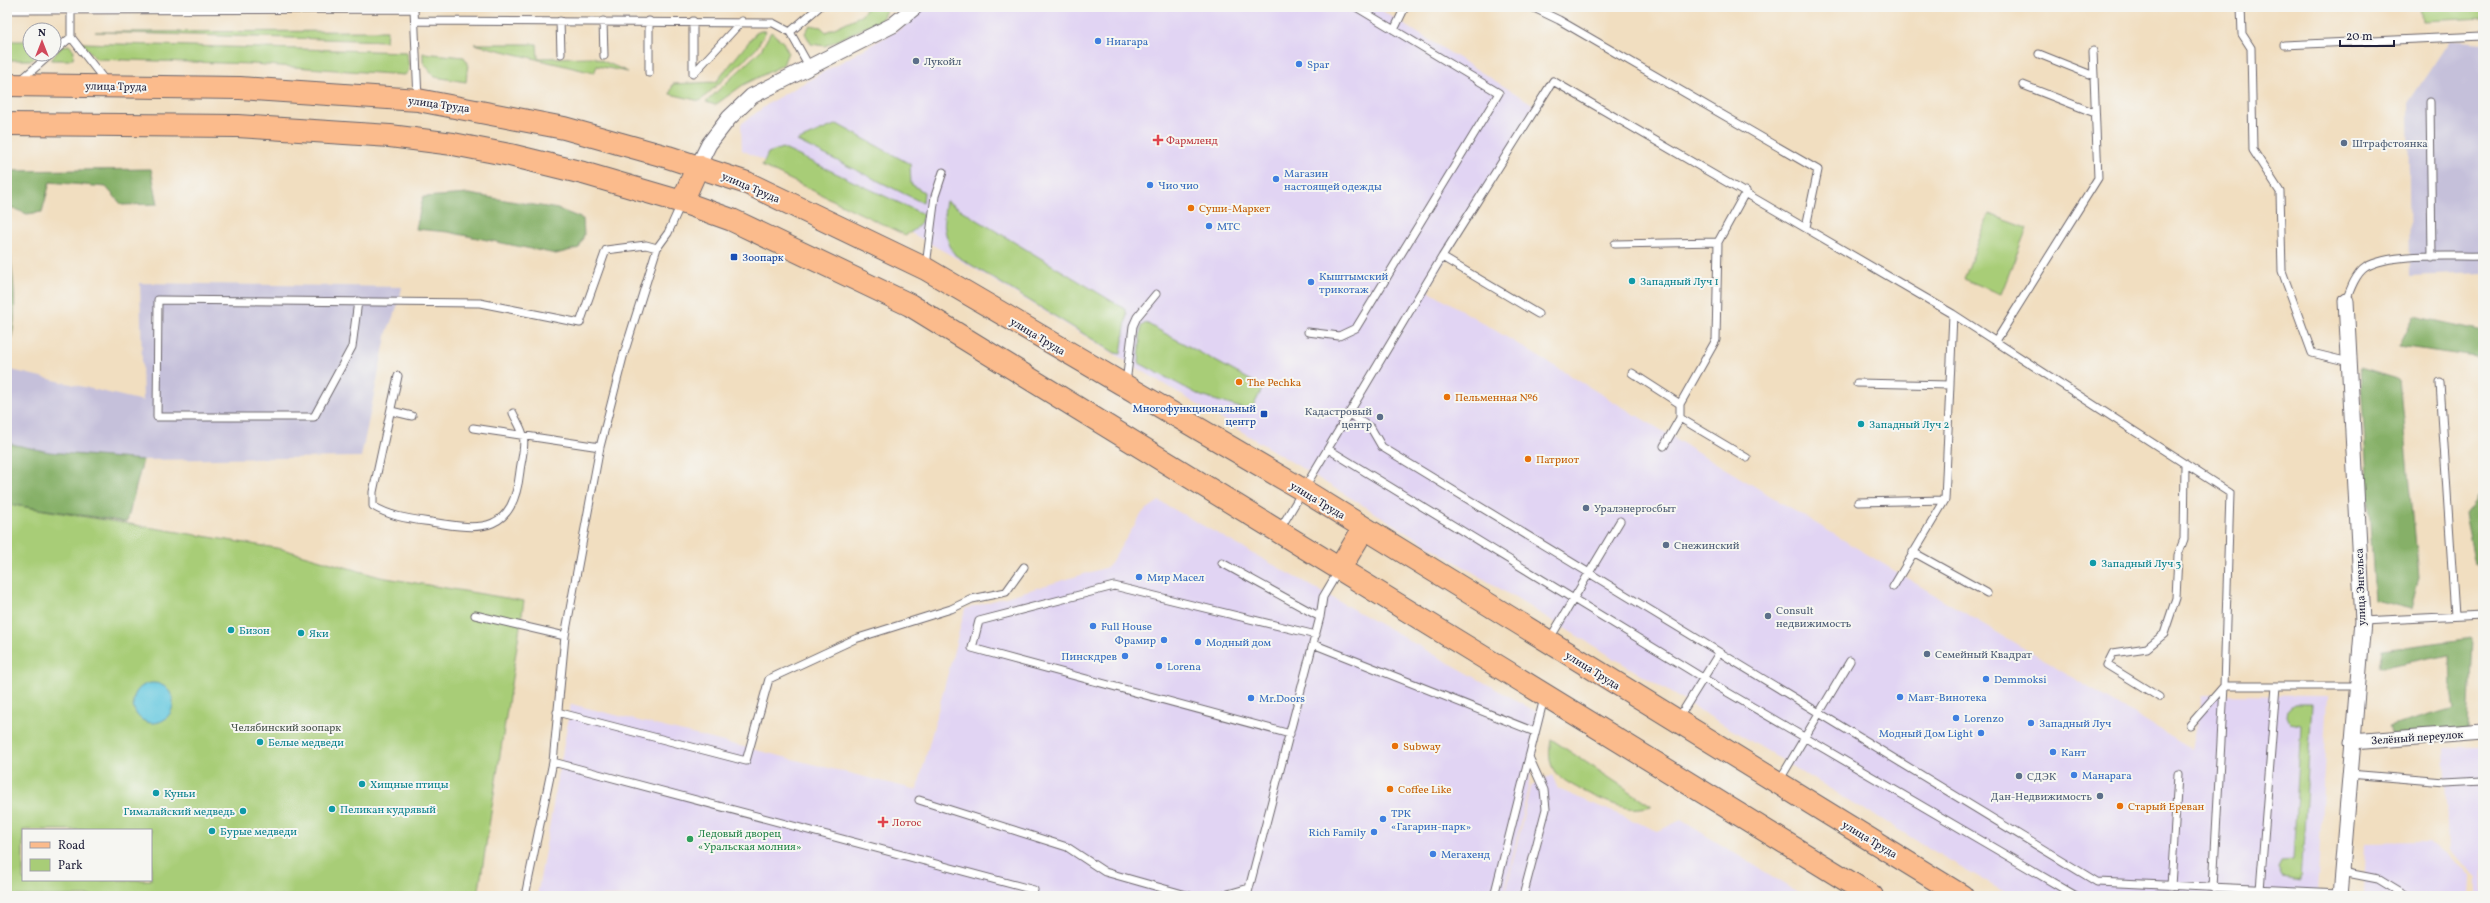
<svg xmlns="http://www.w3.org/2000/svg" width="2490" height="903" font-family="Vollkorn,serif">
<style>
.built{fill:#e1d4f3}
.industrial{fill:#c5c0da}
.green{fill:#a8cd77;stroke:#657859;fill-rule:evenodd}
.forest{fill:#86b068;stroke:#546952}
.water{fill:#61c7df;stroke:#42748d}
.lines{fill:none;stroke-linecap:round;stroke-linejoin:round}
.lane-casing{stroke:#6a646a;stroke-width:9}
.street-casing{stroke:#6a646a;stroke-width:17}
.primary-casing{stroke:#6a646a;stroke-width:24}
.lane{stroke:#fff;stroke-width:7}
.street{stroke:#fff;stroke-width:15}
.primary{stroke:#fbbb8c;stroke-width:22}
.shop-dot{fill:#3f7fe0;stroke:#f6f6f2;stroke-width:1.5}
.service-dot{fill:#5c6f8a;stroke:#f6f6f2;stroke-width:1.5}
.health-dot{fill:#e0444e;stroke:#f6f6f2;stroke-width:1.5}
.food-dot{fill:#e8710a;stroke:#f6f6f2;stroke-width:1.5}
.transit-dot{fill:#1a4fb4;stroke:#f6f6f2;stroke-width:1.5}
.culture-dot{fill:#0f9aa8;stroke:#f6f6f2;stroke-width:1.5}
.leisure-dot{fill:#2e9e5b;stroke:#f6f6f2;stroke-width:1.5}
.labels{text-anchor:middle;stroke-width:4;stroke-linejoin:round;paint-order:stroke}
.shop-label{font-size:11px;fill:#366cbe;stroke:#f6f6f2;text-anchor:start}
.service-label{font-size:11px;fill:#4e5e75;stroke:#f6f6f2;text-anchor:start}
.street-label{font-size:11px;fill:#22223b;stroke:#f6f6f2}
.health-label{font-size:11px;fill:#be3a42;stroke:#f6f6f2;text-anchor:start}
.food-label{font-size:11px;fill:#c56008;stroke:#f6f6f2;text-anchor:start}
.transit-label{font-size:11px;fill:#164399;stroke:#f6f6f2;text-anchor:start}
.culture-label{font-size:11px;fill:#0d838f;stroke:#f6f6f2;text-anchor:start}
.park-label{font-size:11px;fill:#4a554d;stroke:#f6f6f2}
.leisure-label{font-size:11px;fill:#27864d;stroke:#f6f6f2;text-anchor:start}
</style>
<rect width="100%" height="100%" fill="#f6f6f2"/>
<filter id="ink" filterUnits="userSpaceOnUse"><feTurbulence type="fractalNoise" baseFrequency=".025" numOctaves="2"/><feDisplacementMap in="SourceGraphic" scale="8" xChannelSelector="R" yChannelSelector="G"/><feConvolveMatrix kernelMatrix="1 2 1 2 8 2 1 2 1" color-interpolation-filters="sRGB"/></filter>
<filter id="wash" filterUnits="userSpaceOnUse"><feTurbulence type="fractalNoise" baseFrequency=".012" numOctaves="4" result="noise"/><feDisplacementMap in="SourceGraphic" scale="16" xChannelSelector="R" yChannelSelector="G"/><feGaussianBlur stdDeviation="0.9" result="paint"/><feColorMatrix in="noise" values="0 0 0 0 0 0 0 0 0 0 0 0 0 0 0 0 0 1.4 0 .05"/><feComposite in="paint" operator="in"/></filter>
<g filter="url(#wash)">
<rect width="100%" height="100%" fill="#f1dec0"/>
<path class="built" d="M924,7h452l158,98 -106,185 763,459 11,-54 126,1 -11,200h-305l-70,-40 -238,-143 -739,-450 -61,-34 -162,-79 -1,-26 31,-23 131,-74z
M1159,501l385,215 -40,180h-967l34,-192 346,86 48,-181 143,-42 35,-55z
M2444,747h39v149h-6v-19l-29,-26z
M1552,775l6,14 100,42 23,-11 123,76h-299l25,-109z
M2430,842l40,33 -1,21h-106l2,-53z"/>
<path class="industrial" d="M2450,40l33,3v230l-73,3 -2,-173z
M140,283l262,4 -3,15 -12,30 -26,125 -218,3 -94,-8 -42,-9v-74l136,32z"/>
<path class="green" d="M867,7h21l-7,13 -56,26 -14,-2 -6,-11 5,-8 11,2 5,5 36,-17z
M2421,7h62v11l-60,3z
M387,31l-1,10 -291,-9z
M761,31h5l-10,18 -56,52 -30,-7 3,-10 43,-2 40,-49z
M771,32l12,10 5,10 -5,13 -40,20 -28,20 -9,-3 55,-52z
M7,41h23v13h9l-7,6h-25z
M82,43l325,9 2,18 -4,5 -152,-11 -157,-5z
M474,44h63l1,14 56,-1 34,15 -31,-6 -3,7z
M69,45l5,5 -1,8 -4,2h-18l11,-14z
M423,53l41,4 4,6 -2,19 -31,-5 -12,-15z
M837,124l73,40 1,20 13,8 -1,11 -126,-62z
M782,148l141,66c-1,11 -8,17 -18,21l-143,-69 6,-13z
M946,201l179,108 2,5 -6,40 -6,-1 -160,-98c-11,-18 -13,-34 -9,-54z
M1989,214l38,14 -26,66 -37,-15z
M1146,323l117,64 -12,24 -50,-15 -62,-33 2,-37z
M7,504l275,45 98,28 144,24 -46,295h-471zM23,830h128v50h-128z
M2294,704h18l-11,177 -19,-3 -4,-9 3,-8 12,-1 8,-135 -11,-2 -3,-7 1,-7z
M1551,739l101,67c-9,2 -16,3 -25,2 -16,-3 -62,-23 -72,-36 -7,-10 -6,-22 -4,-33z"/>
<path class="forest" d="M151,169l7,35 -36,1 -16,-18 -56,-5 -8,30 -15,2 -20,-8v-35z
M469,194l89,15 25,10 1,16 -5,13 -23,6 -108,-22 -32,-3 7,-32z
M7,245l3,4c3,33 10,73 -3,103z
M2414,316l69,15v27l-84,-12z
M2360,368l40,12 19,197 -8,32 -36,-9z
M7,443l42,9 94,8 -16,62 -120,-18z
M2483,491v78l-8,-5 -10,-50z
M2472,638l-4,92 -76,5 -3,-8 65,-19 -3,-18 -1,-36 -71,14 3,-18z"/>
<path class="water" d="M133 703a20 20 0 1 1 40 0a20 20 0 1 1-40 0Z"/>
</g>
<g filter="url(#ink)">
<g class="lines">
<defs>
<path id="lane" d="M1532,7l27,13 259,150 -12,57
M2241,7l1,27 9,14 2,102 27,42 2,79 30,82 37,9
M414,9l4,90
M7,10l407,-1 2,-2
M416,21l357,2 17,9 19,34
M560,21l1,33
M603,21l1,35
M693,21v53l49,-53
M1394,30l11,-23
M790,32l29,-25
M71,37v-30
M2284,45l199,-9
M54,52l17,-15 35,45
M2039,54l55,22
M649,73v-52
M21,80l30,-26
M2023,85l72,28
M2430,102l2,155
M1615,244l103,-2
M1442,257l96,57
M926,266l9,-70 8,-24
M358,301l-6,46 -38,70h-157l1,-117 322,3 100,20 26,-73 40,-5 11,3
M2346,301c4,-11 10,-28 20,-34 27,-15 86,-10 117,-11
M1308,332l31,4 17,-8 143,-235 -143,-86
M1996,341l102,-163 -5,-127
M1632,373l48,31
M398,376l-25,116v14c18,11 37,13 58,16 52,9 82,11 89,-51 1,-10 6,-26 3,-36 -2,-8 -7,-15 -10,-22
M1126,383l7,-57 4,-9 19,-23
M1857,383l93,2
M2440,383l15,233
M391,411l21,5
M1349,414l22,14 11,19 715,435 243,11
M1680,418l67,40
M473,428l127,19
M1664,446l16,-28v-14l36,-64 2,-98 28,-51
M1328,449l375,229 373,218
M1858,502l87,-2
M1280,529l162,-272 111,-176 400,233 277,179 -6,193h132
M1913,552l74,41
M1222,563l98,54
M1893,587l52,-87 8,-186
M475,615l90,21
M2363,621l120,-6
M1549,640l71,-119
M1313,644l222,88
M2159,697l-52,-32 6,-12 34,-5 17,-14 12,-36 2,-43 6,-16 1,-73
M557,712l189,49 23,-82 86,-40 96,-30 21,-10 34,-7 18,-25
M1678,719l41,-66
M2190,725l34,-39
M1290,734l-318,-86 7,-27 135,-35 202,49
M553,762l481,128
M2349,774l96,8 38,-2
M1779,781l71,-120
M919,800l148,47 38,25 85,24
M2342,872l36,7 28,17
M2171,886l7,-111
M2213,888l11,-202
M2260,890l16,-204
M525,896l28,-134 12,-126 35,-189 23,-90 34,-109 11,-15 13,-29
M1221,896l28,-8
M1247,896l73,-279 3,-20 16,-27
M1494,896l50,-198
M1523,896l23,-87 -2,-19 -15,-33"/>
<path id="street" d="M698,166l11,-22 20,-26 23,-22 141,-71 22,-18
M2352,742l131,-10
M2340,896l23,-275 -17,-320"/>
<path id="primary" d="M7,85l233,3 178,12 146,28 104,29 79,26 179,86 377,221 659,406
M7,124l230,2 153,10 63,8 57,11 73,18 99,29 50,18 178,85 962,591
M682,202l16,-36
M1340,568l24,-40"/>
</defs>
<use href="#lane" class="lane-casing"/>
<use href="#street" class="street-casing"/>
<use href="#primary" class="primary-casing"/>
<use href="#lane" class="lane"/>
<use href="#street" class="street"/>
<use href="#primary" class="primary"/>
</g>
</g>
<g class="shop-dot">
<circle cx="1098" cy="41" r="4"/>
<circle cx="1299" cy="64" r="4"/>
<circle cx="1276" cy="179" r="4"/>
<circle cx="1150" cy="185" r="4"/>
<circle cx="1209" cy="226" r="4"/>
<circle cx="1311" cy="282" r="4"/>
<circle cx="1139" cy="577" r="4"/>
<circle cx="1093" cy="626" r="4"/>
<circle cx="1164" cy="640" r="4"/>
<circle cx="1198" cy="642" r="4"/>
<circle cx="1125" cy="656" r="4"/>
<circle cx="1159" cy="666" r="4"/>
<circle cx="1986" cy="679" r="4"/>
<circle cx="1900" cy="697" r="4"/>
<circle cx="1251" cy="698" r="4"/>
<circle cx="1956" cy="718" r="4"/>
<circle cx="2031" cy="723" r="4"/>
<circle cx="1981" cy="733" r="4"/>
<circle cx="2053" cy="752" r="4"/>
<circle cx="2074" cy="775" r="4"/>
<circle cx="1383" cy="819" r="4"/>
<circle cx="1374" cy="832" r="4"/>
<circle cx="1433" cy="854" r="4"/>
</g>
<g class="service-dot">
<circle cx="916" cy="61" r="4"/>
<circle cx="2344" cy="143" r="4"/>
<circle cx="1380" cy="417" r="4"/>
<circle cx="1586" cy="508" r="4"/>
<circle cx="1666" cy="545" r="4"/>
<circle cx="1768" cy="616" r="4"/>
<circle cx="1927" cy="654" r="4"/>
<circle cx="2019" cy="776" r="4"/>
<circle cx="2100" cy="796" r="4"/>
</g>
<g class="health-dot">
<path d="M1156 134h4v4h4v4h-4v4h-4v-4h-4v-4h4z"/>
<path d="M881 816h4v4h4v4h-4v4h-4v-4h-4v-4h4z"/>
</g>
<g class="food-dot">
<circle cx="1191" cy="208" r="4"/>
<circle cx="1239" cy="382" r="4"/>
<circle cx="1447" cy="397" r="4"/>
<circle cx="1528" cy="459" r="4"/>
<circle cx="1395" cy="746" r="4"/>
<circle cx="1390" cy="789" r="4"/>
<circle cx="2120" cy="806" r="4"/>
</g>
<g class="transit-dot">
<rect x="730" y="253" width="8" height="8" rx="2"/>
<rect x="1260" y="410" width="8" height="8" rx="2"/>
</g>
<g class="culture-dot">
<circle cx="1632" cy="281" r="4"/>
<circle cx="1861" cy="424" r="4"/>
<circle cx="2093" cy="563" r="4"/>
<circle cx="231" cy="630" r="4"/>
<circle cx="301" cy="633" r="4"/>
<circle cx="260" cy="742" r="4"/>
<circle cx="362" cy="784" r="4"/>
<circle cx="156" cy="793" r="4"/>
<circle cx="332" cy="809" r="4"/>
<circle cx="243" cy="811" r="4"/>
<circle cx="212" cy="831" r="4"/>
</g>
<circle class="leisure-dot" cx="690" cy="839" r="4"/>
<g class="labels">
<g class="shop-label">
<text x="1106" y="45">Ниагара</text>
<text x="1307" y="68">Spar</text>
<text x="1284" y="177">Магазин<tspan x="1284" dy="13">настоящей одежды</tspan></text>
<text x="1158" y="189">Чио чио</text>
<text x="1217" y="230">МТС</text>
<text x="1319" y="280">Кыштымский<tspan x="1319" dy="13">трикотаж</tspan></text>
<text x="1147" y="581">Мир Масел</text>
<text x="1101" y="630">Full House</text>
<text x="1156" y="644" text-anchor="end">Фрамир</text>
<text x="1206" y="646">Модный дом</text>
<text x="1117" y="660" text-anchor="end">Пинскдрев</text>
<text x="1167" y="670">Lorena</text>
<text x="1994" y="683">Demmoksi</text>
<text x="1908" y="701">Мавт-Винотека</text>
<text x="1259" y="702">Mr.Doors</text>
<text x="1964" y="722">Lorenzo</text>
<text x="2039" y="727">Западный Луч</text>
<text x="1973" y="737" text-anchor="end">Модный Дом Light</text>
<text x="2061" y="756">Кант</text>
<text x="2082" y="779">Манарага</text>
<text x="1391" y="817">ТРК<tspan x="1391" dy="13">«Гагарин-парк»</tspan></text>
<text x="1366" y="836" text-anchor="end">Rich Family</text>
<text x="1441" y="858">Мегахенд</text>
</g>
<g class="service-label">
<text x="924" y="65">Лукойл</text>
<text x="2352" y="147">Штрафстоянка</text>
<text x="1372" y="415" text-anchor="end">Кадастровый<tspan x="1372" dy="13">центр</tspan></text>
<text x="1594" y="512">Уралэнергосбыт</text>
<text x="1674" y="549">Снежинский</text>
<text x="1776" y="614">Consult<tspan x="1776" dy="13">недвижимость</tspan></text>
<text x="1935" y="658">Семейный Квадрат</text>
<text x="2027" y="780">СДЭК</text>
<text x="2092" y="800" text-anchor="end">Дан-Недвижимость</text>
</g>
<g class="street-label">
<text transform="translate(116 86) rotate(1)" y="4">улица Труда</text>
<text transform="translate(439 104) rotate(8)" y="4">улица Труда</text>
<text transform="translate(751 187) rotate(23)" y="4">улица Труда</text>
<text transform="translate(1038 336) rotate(31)" y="4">улица Труда</text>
<text transform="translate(1318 500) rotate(31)" y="4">улица Труда</text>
<text transform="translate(2360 587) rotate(-92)" y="4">улица Энгельса</text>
<text transform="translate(1593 670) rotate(32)" y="4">улица Труда</text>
<text transform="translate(2417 737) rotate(-4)" y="4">Зелёный переулок</text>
<text transform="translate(1870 839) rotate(31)" y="4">улица Труда</text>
</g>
<g class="health-label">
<text x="1166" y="144">Фармленд</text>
<text x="892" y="826">Лотос</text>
</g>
<g class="food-label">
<text x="1199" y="212">Суши-Маркет</text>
<text x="1247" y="386">The Pechka</text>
<text x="1455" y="401">Пельменная №6</text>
<text x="1536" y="463">Патриот</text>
<text x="1403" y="750">Subway</text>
<text x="1398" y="793">Coffee Like</text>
<text x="2128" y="810">Старый Ереван</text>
</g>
<g class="transit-label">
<text x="742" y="261">Зоопарк</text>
<text x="1256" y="412" text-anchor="end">Многофункциональный<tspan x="1256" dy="13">центр</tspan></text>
</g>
<g class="culture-label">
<text x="1640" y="285">Западный Луч 1</text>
<text x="1869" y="428">Западный Луч 2</text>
<text x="2101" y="567">Западный Луч 3</text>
<text x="239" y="634">Бизон</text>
<text x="309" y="637">Яки</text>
<text x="268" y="746">Белые медведи</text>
<text x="370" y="788">Хищные птицы</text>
<text x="164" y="797">Куньи</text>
<text x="340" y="813">Пеликан кудрявый</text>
<text x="235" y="815" text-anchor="end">Гималайский медведь</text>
<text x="220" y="835">Бурые медведи</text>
</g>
<g class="park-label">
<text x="286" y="731">Челябинский зоопарк</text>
</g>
<g class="leisure-label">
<text x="698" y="837">Ледовый дворец<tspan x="698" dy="13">«Уральская молния»</tspan></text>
</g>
</g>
<rect width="2490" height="903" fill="none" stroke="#f6f6f2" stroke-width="24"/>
<rect x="22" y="829" width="130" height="52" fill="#f6f6f2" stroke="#a1a1a9"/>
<rect x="30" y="842" width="20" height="6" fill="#fbbb8c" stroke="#a1a1a9"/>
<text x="58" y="849" font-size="12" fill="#22223b">Road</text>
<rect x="30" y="859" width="20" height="12" fill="#a8cd77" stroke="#a1a1a9"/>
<text x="58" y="869" font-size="12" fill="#22223b">Park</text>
<g transform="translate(42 42)"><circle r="19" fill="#f6f6f2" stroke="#a1a1a9"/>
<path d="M0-3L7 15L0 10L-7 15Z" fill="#d1495b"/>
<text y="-6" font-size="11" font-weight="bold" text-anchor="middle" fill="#22223b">N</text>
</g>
<path d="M2340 40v6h54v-6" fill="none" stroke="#22223b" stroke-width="2"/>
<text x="2346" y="40" font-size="12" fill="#22223b" stroke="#f6f6f2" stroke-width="3" paint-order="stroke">20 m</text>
</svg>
